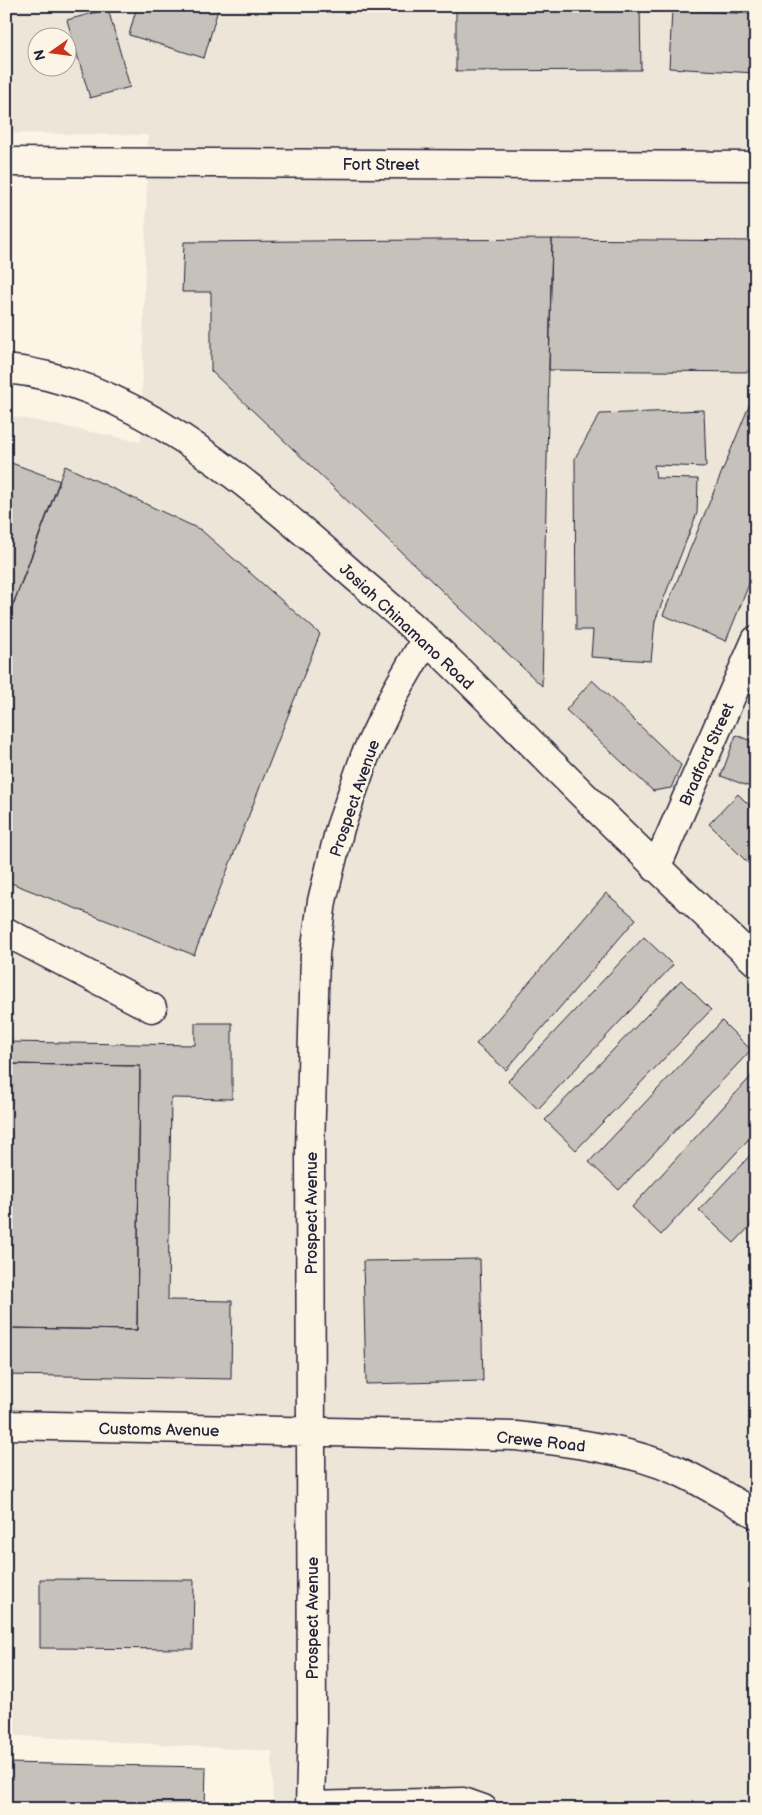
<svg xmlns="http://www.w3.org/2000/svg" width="762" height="1815" font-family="'Balsamiq Sans',sans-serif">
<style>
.built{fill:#ece5d8;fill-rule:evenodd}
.building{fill:#c6c1bb;stroke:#22223b}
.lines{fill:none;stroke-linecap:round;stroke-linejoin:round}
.minor-casing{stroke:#22223b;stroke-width:31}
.minor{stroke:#fcf5e5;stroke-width:28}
.labels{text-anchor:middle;stroke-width:4.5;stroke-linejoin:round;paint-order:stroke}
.street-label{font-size:16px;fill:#22223b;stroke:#fcf5e5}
</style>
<rect width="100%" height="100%" fill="#fcf5e5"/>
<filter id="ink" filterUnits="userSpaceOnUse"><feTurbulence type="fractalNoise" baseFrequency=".02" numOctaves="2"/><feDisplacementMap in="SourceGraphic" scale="10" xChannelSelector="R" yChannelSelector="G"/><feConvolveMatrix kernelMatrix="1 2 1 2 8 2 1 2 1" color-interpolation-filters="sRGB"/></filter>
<g filter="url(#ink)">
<path class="built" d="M6,6h750v1803h-483l-1,-58 -266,-16v-1320l135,27 7,-307 -142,-2zM38,38h30v30h-30z"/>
<path class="building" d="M137,6h82l-15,52 -75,-23z
M456,6h184l1,64 -185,1z
M108,9l22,78 -40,11 -23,-78z
M672,10l84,4v59l-87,-5z
M552,239l204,2 -1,131 -206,-2z
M552,239l-3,131 -7,316 -331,-315v-79h-29l2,-50z
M756,389v178l-30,74 -63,-26z
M704,410l2,57 -52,-2 2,13 42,1 -1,34 -42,108 -4,40 -60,-4 2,-27h-17l-1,-172 25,-44z
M6,461l54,20 -46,122 -8,-3z
M65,466l136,64 119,104 -126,321 -188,-74v-258z
M592,680l89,85 -10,23 -18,3 -87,-81z
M736,735l20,8v46l-35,-13z
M738,794l18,18v59l-47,-47z
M606,893l30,26 -130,151 -30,-26z
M644,937l29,28 -135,144 -30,-28z
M681,980l30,30 -135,140 -31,-30z
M722,1021l29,29 -132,140 -30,-28z
M195,1023h37v76l-61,-1 -3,202 64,1 -1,78 -225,-4v-47l131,2 3,-264 -134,-2v-22l189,3z
M6,1064l134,2 -3,264 -131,-2z
M756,1071v60l-95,104 -29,-28z
M756,1149v71l-22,23 -35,-33z
M480,1259l3,122 -117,3 -3,-123z
M40,1579l154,1 -1,69 -153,-1z
M6,1763l200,4 -1,42h-199z"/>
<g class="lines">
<defs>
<path id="minor" d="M6,162l750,4
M6,369c123,11 238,111 328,189 30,27 62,53 91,80 44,41 86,85 128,127 67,67 134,132 203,197
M656,868l100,-228
M6,932l146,76
M6,1425l510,11c54,6 112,13 162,35 27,12 52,29 78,43
M310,1806l153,-4 20,7
M310,1809l2,-85 -2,-574 5,-196 7,-53 18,-73 25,-72 31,-65 30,-52"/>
</defs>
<use href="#minor" class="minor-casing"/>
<use href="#minor" class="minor"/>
</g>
</g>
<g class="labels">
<g class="street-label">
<text x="381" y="170">Fort Street</text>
<text transform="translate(407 626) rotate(43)" y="6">Josiah Chinamano Road</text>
<text transform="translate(706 754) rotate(-66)" y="6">Bradford Street</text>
<text transform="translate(354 798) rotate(-71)" y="6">Prospect Avenue</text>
<text transform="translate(311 1213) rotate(-90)" y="6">Prospect Avenue</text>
<text transform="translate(159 1429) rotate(1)" y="6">Customs Avenue</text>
<text transform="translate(541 1441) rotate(6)" y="6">Crewe Road</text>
<text transform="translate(312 1618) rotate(-90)" y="6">Prospect Avenue</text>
</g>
</g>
<rect width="762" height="1815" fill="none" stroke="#fcf5e5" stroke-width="25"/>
<rect x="12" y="12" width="737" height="1790" fill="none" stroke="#22223b" stroke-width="2" filter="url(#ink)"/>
<g transform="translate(52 52) rotate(256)"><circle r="24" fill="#fcf5e5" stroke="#a5a1a1"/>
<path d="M0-4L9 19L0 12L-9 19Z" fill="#c8321e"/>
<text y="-8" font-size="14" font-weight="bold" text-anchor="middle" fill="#22223b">N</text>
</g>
</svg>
